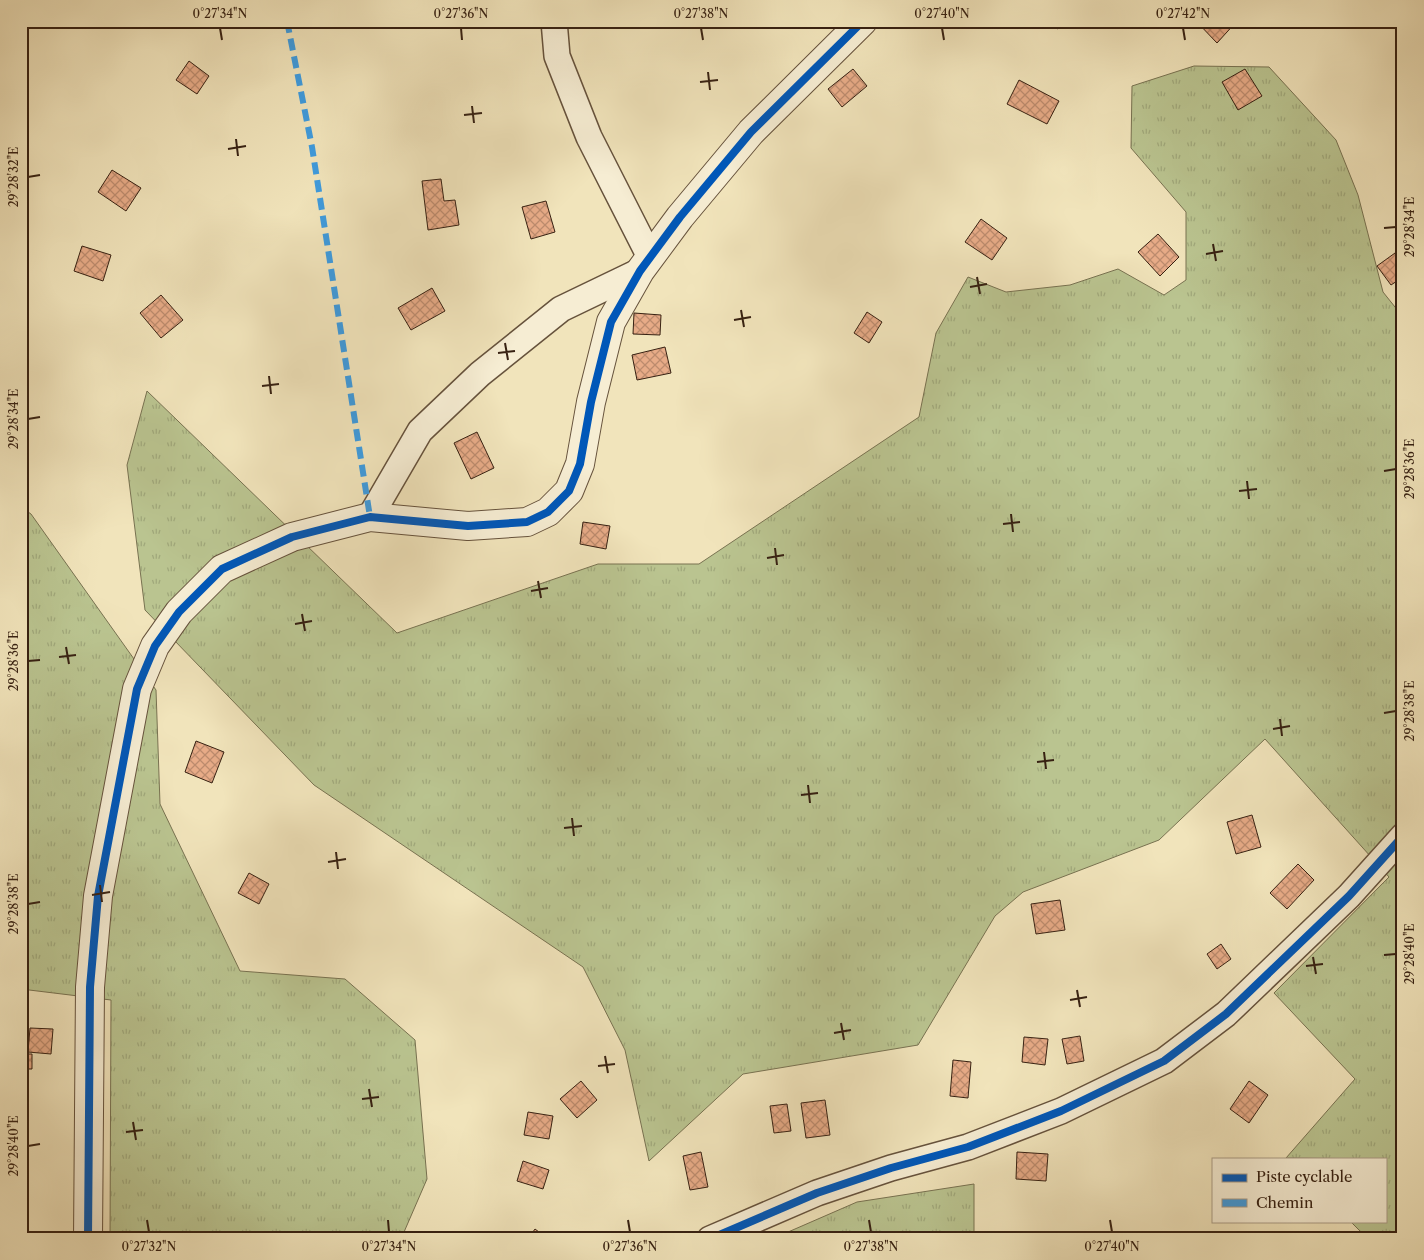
<svg xmlns="http://www.w3.org/2000/svg" width="1424" height="1260" font-family="'Libre Caslon Text',serif">
<style>
.grass{fill:url(#grass-tufts);stroke:#787251}
.building{fill:url(#building-cross-hatch);stroke:#372112}
.lines{fill:none;stroke-linecap:round;stroke-linejoin:round}
.minor-casing{stroke:#66523c;stroke-width:28}
.tertiary-casing{stroke:#66523c;stroke-width:30}
.minor{stroke:#f6edd3;stroke-width:25}
.tertiary{stroke:#f6edd3;stroke-width:28}
.quiet{stroke:#3e9bde;stroke-width:6;stroke-dasharray:12 6;stroke-linecap:butt}
.cycleway-casing{stroke:#f6edd3;stroke-width:11}
.cycleway{stroke:#0057b8;stroke-width:8}
.ticks{fill:none;stroke:#372112;stroke-width:2}
.neatline{fill:none;stroke:#372112;stroke-width:2}
.ticks-label{font-size:12px;text-anchor:middle;fill:#372112}
</style>
<defs>
<pattern id="grass-tufts" width="24" height="20" patternUnits="userSpaceOnUse" patternTransform="scale(1.25)"><rect width="24" height="20" fill="#bac490"/><path d="M3 7l-1-3M5 7V3M7 7l1-3M15 17l-1-3M17 17v-4M19 17l1-3" fill="none" stroke="#a0a87b"/></pattern>
<pattern id="building-cross-hatch" width="8" height="8" patternUnits="userSpaceOnUse" patternTransform="scale(1.25)"><rect width="8" height="8" fill="#e7ab87"/><path d="M0 0l8 8M0 8l8-8" fill="none" stroke="#bc8b6d"/></pattern>
</defs>
<rect width="100%" height="100%" fill="#f1e4bb"/>
<filter id="stains"><feTurbulence type="fractalNoise" baseFrequency=".004" numOctaves="4"/><feColorMatrix values="0 0 0 0 .2 0 0 0 0 .09 0 0 0 0 .02 0 0 0 .5 -.17"/></filter>
<radialGradient id="worn" r=".72"><stop offset=".6" stop-color="#630" stop-opacity="0"/><stop offset="1" stop-color="#630" stop-opacity=".3"/></radialGradient>
<path class="grass" d="M1194,66l75,1 67,73 22,55 25,97 20,25v922h-35l-18,-18h35v-62l-99,-1 69,-79 -81,-86 115,-116 -124,-138 -106,101 -136,52 -28,24 -77,129 -175,29 -94,87 -24,-111 -42,-83 -269,-182 -169,-175 -18,-145 20,-74 250,242 201,-69h101l220,-147 17,-84 32,-56 38,15 64,-7 48,-16 46,26 22,-15v-68l-55,-64 1,-62z
M21,507l10,7 125,176 4,114 80,167 105,8 70,61 12,139 -26,60h-291l1,-239 -90,-11z
M974,1184v55h-202l85,-37z"/>
<path class="building" d="M1046,21h17l-5,8z
M1196,21h41l-20,22z
M189,61l20,15 -12,18 -21,-14z
M853,69l14,17 -25,21 -14,-18z
M1245,69l17,27 -24,14 -16,-28z
M1019,80l40,21 -12,23 -40,-20z
M112,170l29,18 -15,23 -28,-19z
M441,179l3,22 11,-1 4,25 -31,5 -6,-49z
M546,201l9,31 -24,7 -9,-32z
M981,219l26,19 -15,22 -27,-18z
M1158,234l21,23 -19,19 -22,-24z
M82,246l29,9 -8,26 -29,-10z
M1395,253l8,10v14l-12,8 -14,-19z
M432,288l13,23 -34,19 -13,-22z
M161,295l22,25 -22,18 -21,-25z
M867,312l15,10 -13,21 -15,-10z
M634,313l27,2 -1,20 -27,-1z
M665,347l6,26 -34,7 -5,-25z
M477,432l17,36 -23,11 -17,-36z
M583,522l27,4 -4,23 -26,-5z
M196,741l28,11 -12,31 -27,-11z
M1252,815l9,32 -25,7 -9,-32z
M1298,864l16,16 -27,29 -17,-16z
M249,873l20,11 -10,20 -21,-11z
M1060,900l5,30 -29,4 -5,-30z
M1221,944l10,15 -14,10 -10,-15z
M30,1028l23,1 -2,25 -23,-2z
M1080,1036l4,25 -17,3 -5,-25z
M1024,1037l24,2 -3,26 -23,-3z
M21,1054h11v15h-6v-5h-5z
M953,1060l18,2 -3,36 -18,-2z
M581,1081l16,19 -20,18 -17,-19z
M1249,1081l19,14 -19,28 -19,-14z
M825,1100l5,35 -24,3 -5,-35z
M787,1104l4,27 -17,2 -4,-27z
M528,1112l25,4 -4,23 -25,-4z
M701,1152l7,35 -18,3 -7,-34z
M1017,1152l31,2 -2,27 -30,-2z
M523,1161l26,9 -6,19 -26,-8z
M535,1229l13,10h-20z"/>
<g class="lines">
<defs>
<path id="minor" d="M554,21l3,35 32,81 61,120
M370,517l50,-86 60,-57 81,-65 79,-38
M710,1239l107,-46 74,-25 77,-21 93,-36 103,-50 62,-47 123,-118 54,-60"/>
<path id="tertiary" d="M88,1239l2,-252 8,-91 39,-207 18,-43 24,-34 43,-43 70,-32 78,-20 98,9 59,-4 21,-10 21,-21 11,-27 11,-62 20,-80 29,-51 40,-54 71,-85 112,-111"/>
</defs>
<use href="#minor" class="minor-casing"/>
<use href="#tertiary" class="tertiary-casing"/>
<use href="#minor" class="minor"/>
<use href="#tertiary" class="tertiary"/>
<path class="quiet" d="M287,21l25,126 58,370"/>
<defs>
<path id="cycleway" d="M88,1239l2,-252 8,-91 39,-207 18,-43 24,-34 43,-43 70,-32 78,-20 98,9 59,-4 21,-10 21,-21 11,-27 11,-62 20,-80 29,-51 40,-54 71,-85 112,-111
M710,1239l107,-46 74,-25 77,-21 93,-36 103,-50 62,-47 123,-118 54,-60"/>
</defs>
<use href="#cycleway" class="cycleway-casing"/>
<use href="#cycleway" class="cycleway"/>
</g>
<path class="ticks" d="M220,28l2,12M461,28l1,12M701,28l2,12M942,28l2,12M1183,28l2,12M708,72l2,18M700,82l18,-2M472,106l2,17M464,115l18,-2M236,139l2,17M228,149l18,-3M28,177l12,-2M1384,228l12,-1M1213,244l3,17M1206,254l17,-3M977,277l3,17M970,287l17,-3M741,310l3,17M734,320l17,-3M505,343l3,17M498,353l17,-2M269,376l2,18M262,386l17,-2M28,419l12,-2M1384,471l12,-2M1247,481l2,18M1239,491l18,-2M1011,514l2,18M1003,524l17,-2M775,548l2,17M767,558l17,-3M538,581l3,17M531,591l17,-3M302,614l3,17M295,624l17,-3M66,647l3,17M59,657l17,-2M28,661l12,-1M1384,713l12,-2M1280,719l2,17M1273,729l17,-3M1044,752l2,17M1037,762l17,-2M808,785l2,18M801,795l17,-2M572,818l2,18M564,828l18,-2M336,852l2,17M328,862l18,-3M100,885l2,17M92,895l18,-3M28,904l12,-2M1384,955l12,-1M1313,957l3,17M1306,966l17,-2M1077,990l3,17M1070,1000l17,-3M841,1023l3,17M834,1033l17,-3M605,1056l3,17M598,1066l17,-2M369,1089l3,18M362,1099l17,-2M133,1122l3,18M126,1132l17,-2M28,1146l12,-2M147,1220l2,12M388,1220l1,12M628,1220l2,12M869,1220l2,12M1110,1220l2,12"/>
<rect width="1424" height="1260" fill="none" stroke="#f1e4bb" stroke-width="55"/>
<rect x="1212" y="1158" width="175" height="65" fill="#f6edd3" stroke="#aa9b86"/>
<rect x="1222" y="1174" width="25" height="8" fill="#0057b8" stroke="#aa9b86"/>
<text x="1256" y="1182" font-size="15" fill="#372112">Piste cyclable</text>
<rect x="1222" y="1199" width="25" height="8" fill="#3e9bde" stroke="#aa9b86"/>
<text x="1256" y="1208" font-size="15" fill="#372112">Chemin</text>
<rect x="28" y="28" width="1368" height="1204" class="neatline"/>
<g class="ticks-label">
<text x="220" y="18">0°27'34"N</text>
<text x="461" y="18">0°27'36"N</text>
<text x="701" y="18">0°27'38"N</text>
<text x="942" y="18">0°27'40"N</text>
<text x="1183" y="18">0°27'42"N</text>
<text transform="translate(14 177) rotate(-90)" y="4">29°28'32"E</text>
<text transform="translate(1410 227) rotate(-90)" y="4">29°28'34"E</text>
<text transform="translate(14 419) rotate(-90)" y="4">29°28'34"E</text>
<text transform="translate(1410 469) rotate(-90)" y="4">29°28'36"E</text>
<text transform="translate(14 661) rotate(-90)" y="4">29°28'36"E</text>
<text transform="translate(1410 711) rotate(-90)" y="4">29°28'38"E</text>
<text transform="translate(14 904) rotate(-90)" y="4">29°28'38"E</text>
<text transform="translate(1410 954) rotate(-90)" y="4">29°28'40"E</text>
<text transform="translate(14 1146) rotate(-90)" y="4">29°28'40"E</text>
<text x="149" y="1251">0°27'32"N</text>
<text x="389" y="1251">0°27'34"N</text>
<text x="630" y="1251">0°27'36"N</text>
<text x="871" y="1251">0°27'38"N</text>
<text x="1112" y="1251">0°27'40"N</text>
</g>
<rect width="100%" height="100%" filter="url(#stains)"/>
<rect width="100%" height="100%" fill="url(#worn)"/>
</svg>
